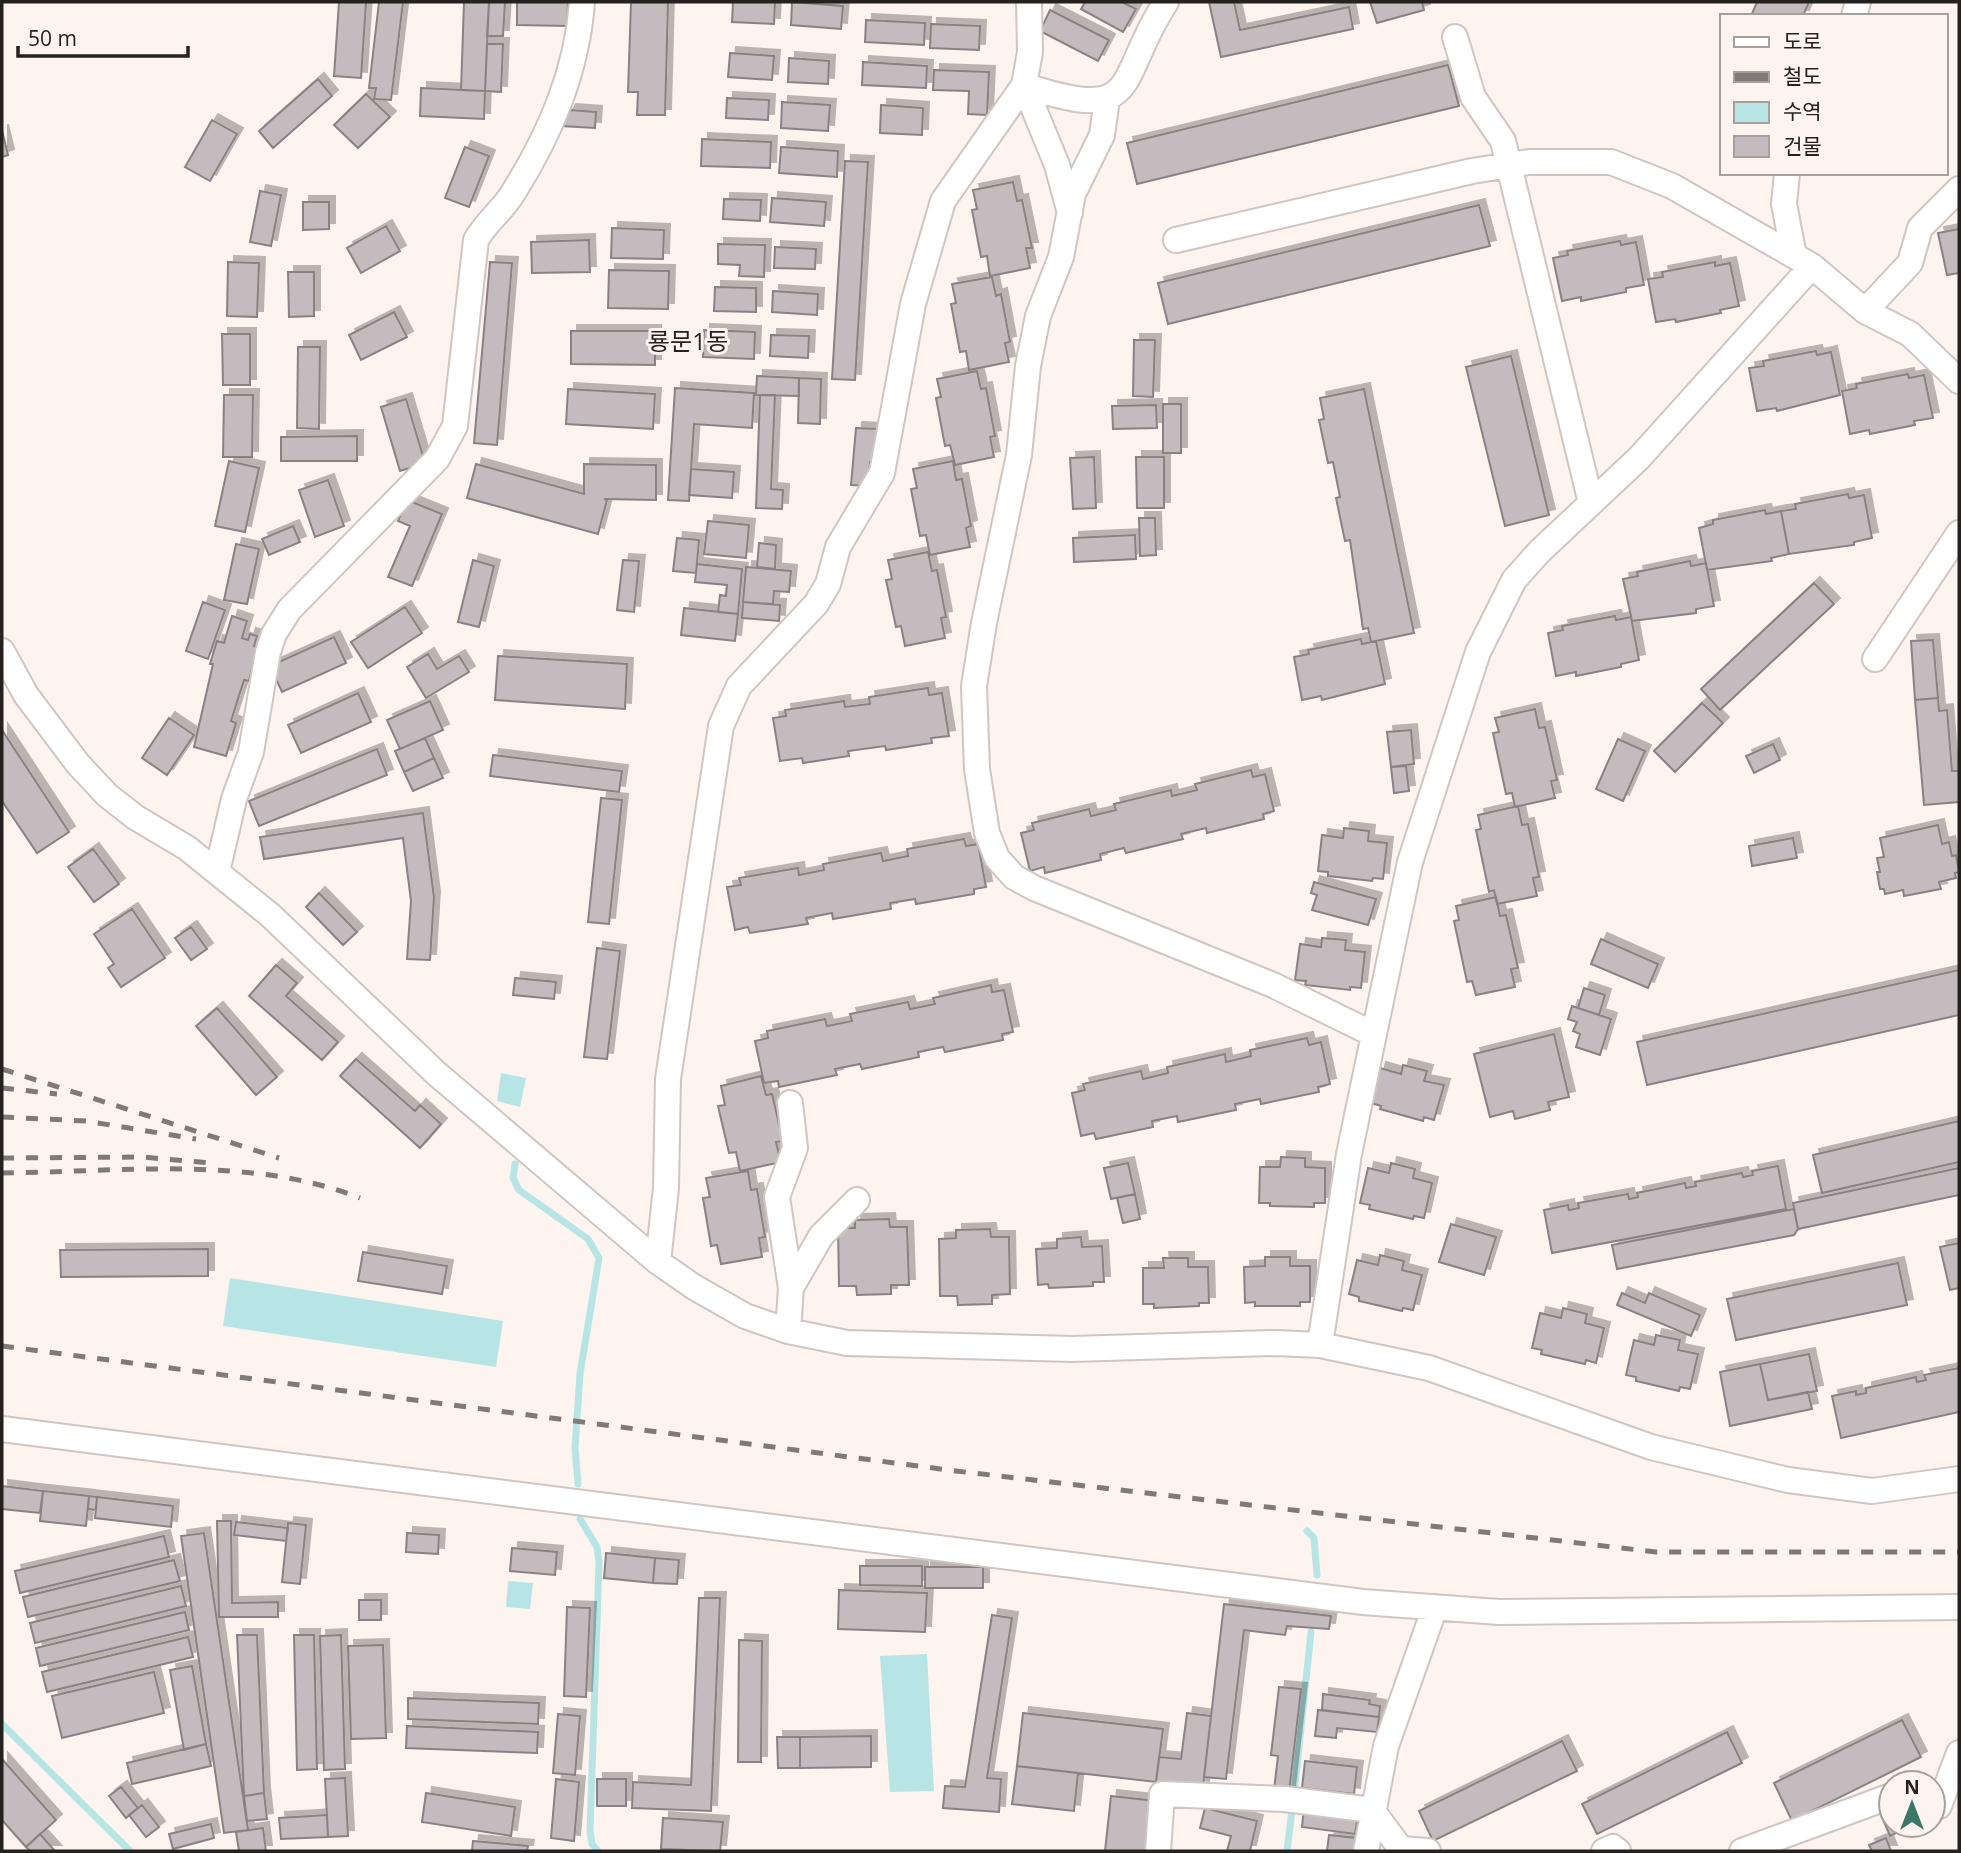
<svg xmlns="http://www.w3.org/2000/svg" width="1961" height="1853" font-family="'Open Sans','Noto Sans KR',sans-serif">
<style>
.water{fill:#b7e5e6}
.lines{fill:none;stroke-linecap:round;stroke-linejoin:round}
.stream{stroke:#b7e5e6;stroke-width:7}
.building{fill:#c4bbbf;stroke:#8a8185;stroke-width:2;filter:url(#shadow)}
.minor-casing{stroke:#cfc6c2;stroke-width:28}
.minor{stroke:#fff;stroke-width:24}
.rail{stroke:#7f7a77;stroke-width:5;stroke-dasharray:12 12;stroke-linecap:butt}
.labels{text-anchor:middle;stroke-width:6;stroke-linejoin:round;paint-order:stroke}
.quarter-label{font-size:24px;fill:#24211f;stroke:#fdf4f0}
</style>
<defs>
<filter id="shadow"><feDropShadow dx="6" dy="-6" stdDeviation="0" flood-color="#0004"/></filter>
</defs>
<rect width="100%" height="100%" fill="#fdf4f0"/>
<path class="water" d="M501,1073l25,5 -6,29 -23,-6z
M230,1278l273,43 -7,46 -273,-41z
M508,1581l25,2 -3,26 -24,-2z
M927,1654l7,137 -44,1 -10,-136z"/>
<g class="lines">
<path class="stream" d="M515,1164l-2,14 6,12 69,49 11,19 -19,116 -5,74 3,36
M580,1519l17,28 2,15 -9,269 2,13 6,7
M1307,1531l7,7 3,37
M2,1724l128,127
M1294,1795l17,-163
M1287,1851l5,-42"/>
</g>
<path class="building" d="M339,2h27l-5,76 -27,-2z
M379,2h24l-12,98 -17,-1 2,-11h-7z
M464,2h25l-4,89 -24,-1z
M489,2h16l-2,34h-16z
M517,2h51l-1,24 -50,-1z
M631,2h37l-3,113h-28l1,-23h-10z
M733,2h42l-1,22 -42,-2z
M792,2l51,4 -2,23 -50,-4z
M1085,2h37l14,7 -13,23 -42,-23z
M1209,2h25l6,28 109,-23 4,22 -132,28z
M1370,2h52l2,8 -47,13z
M1757,2h52l-6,14h-52z
M1050,10l59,30 -11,21 -58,-30z
M866,20l59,3 -1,22 -59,-3z
M931,24l49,2 -1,24 -49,-2z
M487,44h16l-2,48 -16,-1z
M730,53l44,3 -2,24 -44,-3z
M789,58l40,3 -1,23 -40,-2z
M863,62l64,4 -1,22 -64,-3z
M1448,65l11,41 -322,78 -10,-41z
M934,70l55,2 -2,43 -19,-1 1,-23 -36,-1z
M318,79l14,17 -59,52 -14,-17z
M421,88l64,3 -1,28 -64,-3z
M366,94l24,23 -32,31 -24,-23z
M727,98l42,2 -1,20 -42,-2z
M782,102l48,3 -2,26 -47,-3z
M881,105l42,3 -1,27 -42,-2z
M570,110l26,2 -1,16 -34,-2z
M212,120l25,14 -27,47 -25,-14z
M2,130l6,25 -6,2z
M702,139l69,3 -1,26 -69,-2z
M465,147l24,9 -20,51 -24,-9z
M781,147l57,4 -1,26 -58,-4z
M845,161l23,1 -13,218 -23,-1z
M1013,182l4,19 5,-1 10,48h-6l4,20 -40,8 -3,-20 -6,1 -9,-47 5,-1 -4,-19z
M260,191l21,4 -10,51 -21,-4z
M772,198l54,4 -2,24 -54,-4z
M724,199l37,1 -1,21 -37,-2z
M303,202h26v27l-26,1z
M1479,205l11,41 -322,78 -10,-41z
M386,226l14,25 -39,22 -14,-25z
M612,228l52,2 -1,29 -52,-1z
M1959,229v44l-12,2 -9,-42z
M589,240l1,32 -58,1 -1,-31z
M1620,241l1,4 15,-3 8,43 -18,3v4l-45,9v-4l-19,4 -9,-43 15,-3 -1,-4z
M718,244l47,1 -1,32 -25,-1 1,-11 -22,-1z
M775,247l41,2 -1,20 -41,-1z
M228,262l31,1 -2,54 -30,-1z
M490,262l22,1 -15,182 -23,-2z
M1715,262v4l15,-3 9,43 -19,4 1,3 -45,9 -1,-3 -19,3 -8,-43 15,-2 -1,-5z
M609,270l60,1 -1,38 -60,-1z
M288,272h26v44l-25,1z
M992,277l4,19 5,-2 9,48 -5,1 4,19 -40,8 -3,-19 -6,1 -9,-48 5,-1 -4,-19z
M715,287l41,1v24l-42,-1z
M773,291l45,3 -1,21 -45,-3z
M394,312l13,25 -46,23 -12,-25z
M704,330l51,2 -1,27 -51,-2z
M571,331h84v34l-84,-1z
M222,334h28v51h-27z
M771,335l38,1 -1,22 -38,-2z
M1134,340h21l-2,57 -20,-1z
M298,347h22l-1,82 -22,-1z
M1816,351l1,4 14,-3 9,43 -63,16 -1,-3 -19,3 -8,-43 15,-2 -1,-5z
M1511,356l38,159 -44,11 -39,-159z
M977,371l4,18 5,-1 9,48 -5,1 4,20 -39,8 -5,-20 -5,1 -9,-48 5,-1 -4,-18z
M1908,374l1,4 15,-3 9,43 -19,3 1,4 -45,9 -1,-4 -19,4 -8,-43 15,-3 -1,-4z
M757,376l42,2v18l-43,-1z
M799,378l22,1 -1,45 -22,-1z
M675,388l79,5 -2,35 -58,-4 -5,77 -21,-1z
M568,389l87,5 -2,35 -87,-5z
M1364,389l50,244 -43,9 -3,-14 -5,1 -13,-89 -5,1 -9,-43 4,-1 -7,-35 -5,1 -9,-43 5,-1 -4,-21z
M224,395h29l-1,62h-29z
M760,395h15l-4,94 12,1 -1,19 -26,-1z
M406,399l19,64 -25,8 -19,-64z
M1163,404h18v49h-18z
M1156,405l1,23 -44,1 -1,-23z
M856,428l22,1 -3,33h-5l-2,24 -17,-1z
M357,436v25h-76v-24z
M1094,457l2,51 -23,1 -3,-51z
M1136,457h28v51h-27z
M229,461l30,7 -14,64 -30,-6z
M953,461l3,19 6,-1 9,47 -5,2 4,19 -40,8 -4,-20 -6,1 -9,-47 6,-1 -4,-19z
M476,464l108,30v-30l72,1v35l-52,-1 3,1 -9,34 -131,-36z
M691,469l43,3 -2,26 -43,-3z
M328,480l16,46 -29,11 -16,-47z
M1848,494l1,4 15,-3 8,43 -18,4v3l-65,9 -8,-43 15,-2 -1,-5z
M407,500l35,14 -30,72 -24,-9 22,-51 -12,-5z
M1765,510l1,4 15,-3 8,43 -18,4 1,3 -65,9 -8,-42 14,-4v-4z
M1139,518h16l1,37 -16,1z
M708,521l41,4 -3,33 -42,-4z
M293,526l7,16 -31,13 -7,-16z
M1135,535l1,24 -62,3 -1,-24z
M677,538l22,2 -3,33 -23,-2z
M759,543l17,2 -1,24 -18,-2z
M236,544l23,5 -12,55 -23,-4z
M928,552l4,19 5,-1 9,47 -5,1 4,20 -40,8 -4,-20 -5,1 -10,-47 6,-1 -4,-19z
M473,560l21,6 -15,61 -21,-5z
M623,560l16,1 -5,51 -17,-2z
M1690,561l1,5 15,-3 8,43 -18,3v4l-64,8 -9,-42 15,-3 -1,-4z
M697,564l45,5 -4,45 -20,-2 2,-17 6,1 1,-11 -32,-3z
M746,567l45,4 -2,21 -15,-1 -1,13 -30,-2z
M1814,583l20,21 -114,106 -19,-21z
M203,602l22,8 -17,49 -22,-8z
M743,602l37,3 -1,16 -37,-3z
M405,607l17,26 -54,35 -17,-26z
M684,608l54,6 -3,27 -54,-6z
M232,616l15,5 -5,17 6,2 2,-6 7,2 -3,10 3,1 -8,34 -5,-1 -13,41 5,2 -10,33 -32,-9 19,-83h-3l7,-23 7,2z
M1615,616l1,4 15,-3 8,43 -18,4v3l-45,9v-4l-20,4 -8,-43 15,-3 -1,-4z
M334,637l12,26 -64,29 -12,-26z
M1361,639l1,5 14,-3 9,43 -63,16 -1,-4 -19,4 -8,-43 15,-3 -1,-4z
M1933,640l5,58 -23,2 -4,-59z
M428,654l9,15 22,-13 10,16 -43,26 -19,-31z
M498,656l129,8 -2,45 -130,-9z
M928,688l1,7 13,-2 7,43 -18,2 1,5 -46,7 -1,-4 -37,5 1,5 -46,7 -1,-5 -22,3 -7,-43 13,-2 -1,-6 59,-9 1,6 25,-3 -1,-7z
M358,693l13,29 -70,31 -13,-28z
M1938,698l1,13 8,-1 5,61h7v31l-35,3 -9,-105z
M430,701l13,29 -43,19 -13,-29z
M1702,703l21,20 -48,49 -21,-21z
M1535,709l4,19 6,-1 12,53 -6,1 4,17 -40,9 -3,-14 -6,1 -13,-61 6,-1 -4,-14z
M169,718l25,17 -27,40 -25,-17z
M2,730l67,102 -32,21 -35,-52z
M1411,730l3,34 -23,3 -4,-35z
M425,738l9,20 -30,14 -9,-21z
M1618,739l27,12 -22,50 -27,-12z
M1773,744l7,16 -26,13 -8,-17z
M377,749l10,26 -128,51 -10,-25z
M493,755l129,16 -3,21 -129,-16z
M434,758l9,20 -30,13 -9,-19z
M1406,766l3,25 -15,2 -3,-26z
M1251,770l2,7 12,-3 9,37 -11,3 1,5 -57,14 -1,-5 -25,6 2,5 -57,14 -2,-5 -24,6 1,6 -56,13 -1,-6 -14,4 -9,-38 13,-3 -2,-7 57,-14 2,7 25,-6 -2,-6 57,-14 1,6 25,-6 -2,-6z
M601,798l21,2 -13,124 -21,-2z
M1518,806l4,19 6,-1 11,53 -6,1 4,18 -40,8 -3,-14 -5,2 -13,-62 5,-1 -3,-14z
M423,813l11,84 -4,63 -23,-1 4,-58 -8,-63 -139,21 -4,-22z
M1938,825l4,19 7,-2 3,14 4,-1 3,17 -4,1 1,5 -17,4 2,7 -37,7 -1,-6 -18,4 -1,-5h-4l-3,-17h3l-3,-14 7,-1 -4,-19z
M1344,828l25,3 -1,10 19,2 -4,36 -10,-1 -1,3 -44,-5v-4l-10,-1 4,-36 21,3z
M1793,838l4,20 -45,8 -3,-20z
M964,839l2,7 12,-2 8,43 -12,2v5l-58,10 -1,-5 -25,4 1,6 -58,10 -1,-6 -26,5 2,6 -58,9 -2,-6 -13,3 -8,-43 14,-2 -2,-7 59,-10 1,7 25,-5 -1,-6 58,-11 2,8 25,-5 -1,-7z
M93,849l26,35 -25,18 -26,-35z
M1314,882l62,17 -8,26 -56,-15 5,-15 -6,-2z
M319,893l38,39 -14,13 -37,-38z
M1496,897l4,19 6,-1 12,53 -7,1 4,18 -39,8 -4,-14 -5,1 -13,-61 5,-1 -3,-14z
M132,909l33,49 -44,29 -13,-19 6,-4 -20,-30z
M191,927l16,22 -16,11 -16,-22z
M1322,938l24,2 -1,10 20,2 -4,36 -11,-1v3l-45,-5 1,-4 -11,-1 5,-36 21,3z
M1601,939l57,25 -10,24 -57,-24z
M597,948l23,3 -13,108 -23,-2z
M276,965l21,18 -11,13 52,46 -16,18 -73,-64z
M1959,970v45l-312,70 -10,-43z
M515,978l41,4 -2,17 -41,-4z
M991,985l1,7 12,-2 9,42 -11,2 1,6 -58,12 -2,-5 -25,5 1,5 -57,12 -2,-5 -25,5 2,6 -58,12 -1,-6 -14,2 -9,-42 13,-3 -1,-7 58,-12 2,7 25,-5 -2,-7 58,-12 2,7 25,-5 -2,-6z
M1584,988l21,7 -6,20 -21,-7z
M1572,1006l39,13 -11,36 -24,-8 4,-13 -7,-3 4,-9 -9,-3z
M217,1008l60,69 -21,18 -60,-69z
M1554,1034l15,63 -21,5 2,8 -35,9 -2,-8 -23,6 -16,-63z
M1307,1038l2,7 12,-3 9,42 -12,3 1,5 -58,12 -1,-5 -25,5 1,6 -58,12 -1,-6 -25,5 1,6 -57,12 -2,-6 -13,3 -9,-43 13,-3 -2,-6 58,-13 2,8 25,-6 -1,-6 58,-13 1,8 25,-6 -1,-6z
M356,1059l59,52 5,-6 21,19 -21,24 -80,-72z
M1403,1065l24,6 -3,10 20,4 -10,35 -10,-3 -1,4 -43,-12 1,-3 -10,-3 9,-35 21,6z
M761,1076l5,19 6,-1 11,47 -7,1 5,20 -41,9 -4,-19 -7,1 -11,-47 7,-1 -4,-19z
M1959,1121v41l-137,31 -9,-38z
M1281,1157l24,1v9l20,1v35h-11v4l-44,-1v-3h-11l1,-36h20z
M1128,1163l7,31 -24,5 -7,-31z
M1391,1163l24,6 -2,9 19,5 -8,35 -10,-2 -1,3 -44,-10 1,-4 -10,-2 8,-35 21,5z
M1778,1166l8,43 -234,44 -8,-43 24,-5 1,5 10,-2 -1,-5 50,-9 1,5 9,-2 -1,-4 48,-10 1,5 10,-2 -1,-4 47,-9 1,4 10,-2 -1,-4z
M1959,1168v27l-161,34 -5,-26z
M748,1171l3,19 6,-1 8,48 -6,1 3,19 -41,7 -4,-19 -6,1 -8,-48 7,-1 -4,-19z
M1135,1194l5,25 -17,4 -6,-25z
M1794,1209l4,20 -4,6 -177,34 -5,-24z
M889,1219l1,8h17l2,58h-18v9l-34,1 -1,-9h-17l-1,-58h17v-8z
M1451,1224l45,13 -12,38 -45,-13z
M990,1229l1,8h18l1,57 -18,1v9l-34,1 -1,-9h-17l-1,-57 17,-1v-8z
M1081,1237l1,10 20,-1 2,36h-11v4l-44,2 -1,-4 -10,1 -2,-36 21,-1v-9z
M1959,1243v45l-9,2 -10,-43z
M208,1249v27l-147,1 -1,-27z
M363,1252l84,14 -5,28 -84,-13z
M1380,1255l24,6 -2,9 20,5 -9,35 -10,-2 -1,3 -43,-10v-4l-10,-3 8,-34 21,5z
M1265,1257h25v9h20v36h-10v4h-45v-4l-10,1 -1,-36 21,-1z
M1163,1258h25v9h20l1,36h-10v3l-45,2v-4h-11v-36h21z
M1898,1263l9,42 -171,35 -9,-41z
M1622,1293l23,10 4,-10 51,22 -9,21 -74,-31z
M1563,1308l24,6 -2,9 19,5 -8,35 -10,-3 -1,4 -44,-10 1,-4 -10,-2 8,-35 21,5z
M1656,1335l24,5 -2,10 20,4 -8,35 -10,-2 -1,4 -43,-10v-4l-10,-2 8,-35 20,5z
M1809,1354l8,37 -49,9 -8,-36z
M1760,1364l8,36 40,-8 4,17 -82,17 -10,-54z
M1959,1368v44l-118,26 -9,-42 24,-5v4l10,-2v-5l50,-11 1,5 9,-2 -2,-5z
M2,1486l41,5 -3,22 -38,-4z
M43,1491l46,5 -3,30 -46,-5z
M89,1496l8,1 -1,13 -8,-1z
M97,1497l76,9 -2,21 -76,-9z
M217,1521h14l1,82 46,-1v15h-59z
M236,1522l52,6 -2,13 -52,-6z
M288,1523l18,2 -6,59 -18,-2z
M204,1533l44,297 -24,3 -43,-297z
M407,1533l32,2 -1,19 -32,-2z
M164,1536l5,21 -149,36 -5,-22z
M512,1548l45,4 -2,23 -45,-4z
M606,1553l49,5 -2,25 -49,-5z
M655,1558l24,2 -2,24 -24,-1z
M174,1560l6,21 -152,36 -5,-20z
M860,1566h62v20l-62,-1z
M925,1567h58v21h-58z
M181,1586l5,20 -151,37 -5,-20z
M839,1590l88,3 -2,39 -87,-3z
M699,1598h21l-9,213 -79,-3 1,-26 58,3z
M359,1600h22v20h-22z
M1224,1604l107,12 -2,13 -42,-3 -2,9 -41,-5 -18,149 -22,-2z
M567,1607l23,1 -4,89 -22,-1z
M185,1612l4,18 -149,36 -4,-18z
M992,1615l20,3 -25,160 14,1 -2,33 -56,-4 2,-22 20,1z
M237,1635h20l7,158 -20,3z
M294,1635h20l3,134 -20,1z
M341,1635l4,134 -21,1 -4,-134z
M188,1637l5,20 -146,35 -5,-20z
M739,1640l23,1 -1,121h-23z
M383,1645l3,93 -35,1 -3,-93z
M192,1666l14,78 -22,6 -14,-80z
M154,1672l10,41 -102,25 -10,-42z
M1279,1687l22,2 -12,103 -15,-2 4,-34 -7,-1z
M1323,1694l47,6 -1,4 11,2 -1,11 -57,-7z
M408,1698l131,5 -1,21 -130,-5z
M1318,1710l61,7 -2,15 -40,-4 -1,10 -21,-2z
M1023,1713l140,16 -7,53 -139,-16z
M1187,1713l24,3 -8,71 -47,-5 3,-25 22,2z
M558,1714l22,2 -5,59 -22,-2z
M1902,1720l19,37 -129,64 -18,-38z
M407,1726l131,6 -1,21 -131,-5z
M1727,1732l15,31 -145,71 -15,-30z
M871,1736v31l-71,1v-31z
M777,1737h23v31h-22z
M1562,1741l15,30 -144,70 -14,-30z
M206,1744l5,22 -79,18 -5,-21z
M2,1759l54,61 -30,27 -24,-27z
M1305,1761l52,6 -3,27 -52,-6z
M1017,1766l61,7 -4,38 -62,-7z
M345,1778l3,58 -20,1 -3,-58z
M556,1779l23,3 -5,59 -23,-3z
M597,1779h29v27h-29z
M121,1787l17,21 -12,10 -17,-22z
M264,1793l3,26 -20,2 -3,-25z
M426,1793l89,14 -4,29 -89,-14z
M1111,1796l45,5 -6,50h-45z
M142,1805l17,22 -13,10 -17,-22z
M1205,1808l52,13 -7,30h-23l4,-15 -31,-8z
M1304,1808l54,7 -3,19 -53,-7z
M1891,1810v15h22l-23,11 -9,-21z
M327,1815l1,22 -47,2 -2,-21z
M663,1818l60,4 -3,29 -59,-2z
M211,1824l3,14 -41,11 -4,-15z
M263,1828l3,23h-27l-3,-19z
M40,1834l15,17h-25l-4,-4z
M1329,1835l28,3 -1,13h-29z
M1886,1838l5,13h-19l-3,-6z
M473,1841l55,5 -1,5h-55z"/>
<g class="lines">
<defs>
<path id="minor" d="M1854,16l4,-14
M1455,37l18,60 30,44 88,362
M1024,85c120,41 91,-6 142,-83
M1024,85l33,80 13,48
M1107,99l-5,36 -29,59 -12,63 -23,59 -10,50 -9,89 -35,168 -10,63 3,83 10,64 10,25 17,19 20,11 239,97 100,49
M1787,173l-3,31 10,52
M1176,240l296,-69 57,-9h82l61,24 140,80 53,45 45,23 49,47
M1865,311l45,-48 10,-35 39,-39
M2,651l24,44 52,69 29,31 28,22 52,31 83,67 167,159 221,188 36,25 51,29 43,15 59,12 225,6 204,-6 44,2 109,23 222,79 137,33 84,11 87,-12
M1875,659l84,-126
M217,872l17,-73 17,-47 17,-100 6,-18 15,-24 148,-151 18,-33 21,-186c10,-18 26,-29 37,-47 37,-59 64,-121 69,-191
M658,1262l8,-74 2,-109 53,-353 18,-40 77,-82 12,-20 10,-37 44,-74 31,-169 30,-103 81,-116 6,-33 -1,-50
M791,1288l30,-52 36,-36
M788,1331l3,-43 -14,-91 18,-49 -5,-45
M1320,1345l29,-191 61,-292 68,-210 36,-72 25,-28 100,-94 173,-192
M2,1429l1361,173 136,10 460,-5
M1939,1806l20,-53
M1158,1851l4,-57 123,5 87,11 29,39 27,2
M1366,1851l20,-105 49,-139
M1604,1851l9,-4 5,4
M1742,1851l149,-55"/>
</defs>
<use href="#minor" class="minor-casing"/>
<use href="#minor" class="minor"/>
<path class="rail" d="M2,1069l277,89
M2,1088l55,6
M2,1117l84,4 110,18
M2,1158l140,-1 69,6
M2,1173c116,-1 249,-18 358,25
M2,1346l954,125 700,81h303"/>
</g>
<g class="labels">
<g class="quarter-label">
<text x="688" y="350">룡문1동</text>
</g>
</g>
<rect width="1961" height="1853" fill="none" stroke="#24211f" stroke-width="7"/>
<rect x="1720" y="14" width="228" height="161" fill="#fdf4f0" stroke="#a6a09c" stroke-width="2"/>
<rect x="1734" y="37" width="35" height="10" fill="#ffffff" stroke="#a6a09c" stroke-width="2"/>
<text x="1783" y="49" font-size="21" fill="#24211f">도로</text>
<rect x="1734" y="72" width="35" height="10" fill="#7f7a77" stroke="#a6a09c" stroke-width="2"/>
<text x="1783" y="84" font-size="21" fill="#24211f">철도</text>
<rect x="1734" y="102" width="35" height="21" fill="#b7e5e6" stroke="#a6a09c" stroke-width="2"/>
<text x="1783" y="119" font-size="21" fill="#24211f">수역</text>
<rect x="1734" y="136" width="35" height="21" fill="#c4bbbf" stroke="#a6a09c" stroke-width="2"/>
<text x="1783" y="154" font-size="21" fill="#24211f">건물</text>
<g transform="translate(1912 1804)"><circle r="33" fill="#fdf4f0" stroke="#a6a09c" stroke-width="2"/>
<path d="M0-5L12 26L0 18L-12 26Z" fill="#397866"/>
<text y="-10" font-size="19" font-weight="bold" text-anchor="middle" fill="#24211f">N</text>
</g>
<path d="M18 46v10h170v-10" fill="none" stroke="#24211f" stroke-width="3.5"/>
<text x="28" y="46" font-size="21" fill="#24211f" stroke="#fdf4f0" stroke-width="5" paint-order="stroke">50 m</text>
</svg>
